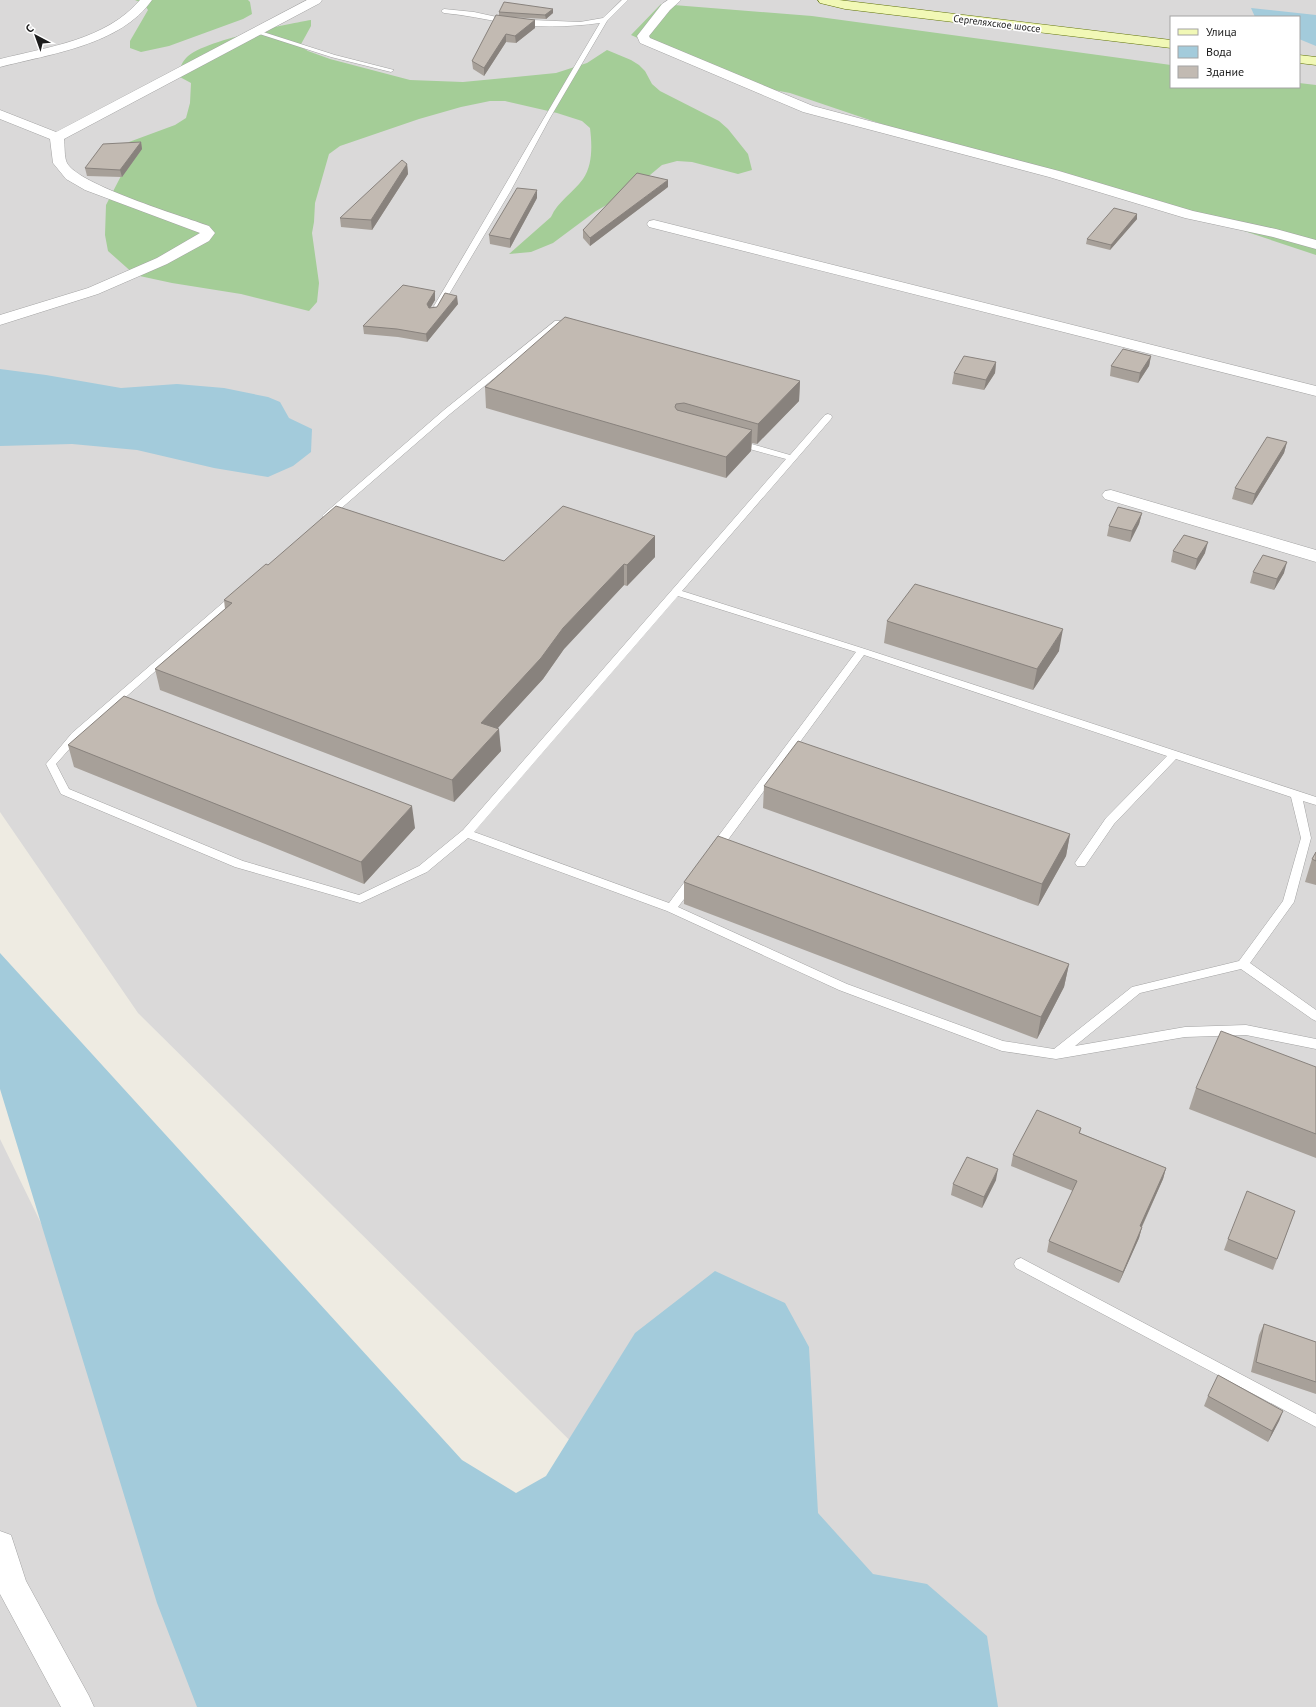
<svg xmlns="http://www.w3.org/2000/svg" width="1316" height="1707" font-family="'PT Sans',sans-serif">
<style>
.residential{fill:#dad9d9;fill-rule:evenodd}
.forest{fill:#a4cd97}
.water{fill:#a3cbdb}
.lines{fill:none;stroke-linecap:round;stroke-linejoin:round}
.service-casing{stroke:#a3a3a3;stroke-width:1}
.minor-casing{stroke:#a3a3a3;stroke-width:1}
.secondary-casing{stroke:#5e7106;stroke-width:1}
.service{fill:#fff;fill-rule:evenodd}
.minor{fill:#fff;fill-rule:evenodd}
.secondary{fill:#f1f8b6;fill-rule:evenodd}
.wall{fill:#a7a099}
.shaded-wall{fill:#88827d}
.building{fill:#c2bab2;stroke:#88827d}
.labels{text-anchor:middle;stroke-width:3.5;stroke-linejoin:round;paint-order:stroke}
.far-street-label{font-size:10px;fill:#1c1c1c;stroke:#fff}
</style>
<rect width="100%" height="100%" fill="#eeebe2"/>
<path class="residential" d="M0,0h1316v1707h-477l-701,-694 -138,-201zM1171,17h128v70h-128z
M0,1139l167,343 182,225h-349z"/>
<path class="forest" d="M135,0h113l2,2 2,12 -9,5 -74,27 -28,6 -11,-4v-7l18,-31 -4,-6z
M661,4l151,12 359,49v22h128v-4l17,2v170l-93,-31 -309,-89 -124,-42 -32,-6 -43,-14 -84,-38z
M311,20v6l-11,20 8,5 22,8 80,21 53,2 93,-9 31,-10 20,-13 24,10 8,5 6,6 7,13 8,7 59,30 9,8 20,25 4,16 -14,4 -46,-12 -15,-1 -15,4 -18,15 -27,19 -21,12 -43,32 -22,9 -22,2 42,-37c7,-16 22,-24 32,-38 10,-14 9,-35 7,-51l-8,-7 -25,-8 -52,-12h-15l-29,6 -42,12 -79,27 -11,8 -14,49 -1,19 -2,11 7,50 -2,19 -8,9 -68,-17 -69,-11 -37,-8 -27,-24 -3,-16 1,-30 15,-29 8,-34 46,-17 11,-7 4,-15 1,-20 -13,-7c1,-7 4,-14 9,-19 15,-16 100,-33 124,-37z"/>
<path class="water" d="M1251,8l65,7v31l-17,-7v-22h-44z
M0,369l46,6 75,13 56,-4 47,4 44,9 12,5 9,16 23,11 -1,23 -18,14 -25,11 -54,-9 -77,-18 -65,-6 -72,2z
M0,953l462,507 54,33 30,-17 89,-143 80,-62 70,32 24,44 9,166 55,61 54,10 60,52 11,71h-801l-40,-104 -157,-514z"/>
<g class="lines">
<defs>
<path id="service" d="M622,0h6l-21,21 -57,97 -40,74 -68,114 -1,2h-6l-1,-2c56,-94 110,-189 166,-283 -29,4 -66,5 -95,0 -21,-4 -40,-8 -61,-10l-3,-2 3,-2 30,3 32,7 74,3 23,-4z
M253,30h4l78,25 59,15 -3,2 -60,-15 -78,-25z
M555,321h6l1,2 -112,91 -120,104h-6l-2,-2 2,-2 120,-104z
M828,414l3,1 1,2 -1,2 -149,172 183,58 451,148v8l-13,-4 8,37 -17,64 -44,61 66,47v11l-4,-2 -71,-50 -101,24 -65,53 110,-19 61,-2 70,14v10l-70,-14 -61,2 -129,22 -54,-8 -163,-61 -172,-79 -199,-73 -41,34 -67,31 -125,-36 -174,-73 -15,-30 26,-31 161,-139h6l2,2 -2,2 -159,139 -24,27 13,25 174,72 116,34 60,-29 44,-36 323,-371 -51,-14 -1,-2 1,-2h6l49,14 35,-40zM678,596l178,56 -145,194 -1,3 1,3h8l145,-197 303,101 -61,62 -29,42 -2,3 2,3h8l29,-42 62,-65 115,38 10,41 -18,63 -44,60 -107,26 -78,62 -51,-8 -156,-57 -169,-77 19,-25 2,-3 -2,-3h-8l-20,27 -195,-71z
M1021,1258l295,156v13l-300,-159 -2,-4 2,-4z"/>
<path id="minor" d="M140,0h12c-31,45 -102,54 -152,67v-8c48,-12 106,-19 140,-59z
M307,0h15l-2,3 -256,136c1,7 0,18 3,24 12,22 115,53 142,63l6,7 -6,8 -42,23 -69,30 -98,31v-10l88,-27 69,-30 43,-25 -115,-43 -19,-11 -13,-16 -3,-24 -50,-20v-9l56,22z
M668,0h13l-11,10 -21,26 1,2 163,68 246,65 134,40 83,18 40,11v9l-43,-12 -88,-19 -136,-41 -246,-65 -163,-69 -3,-7 25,-32z
M654,220l662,166v10l-667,-169 -2,-3 2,-3z
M1111,490l205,60v12l-211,-63 -3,-4 3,-4z
M0,1531l11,4 15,46 63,115 5,11h-33l-61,-113z"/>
<path id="secondary" d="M818,0h21l332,40v8l-326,-39 -25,-6z
M1299,55l17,2v8l-17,-2z"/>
</defs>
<use href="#service" class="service-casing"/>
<use href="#minor" class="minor-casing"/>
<use href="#secondary" class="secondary-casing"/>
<use href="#service" class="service"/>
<use href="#minor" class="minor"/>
<use href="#secondary" class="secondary"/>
</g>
<path class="wall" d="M553,9v4l-7,6 -37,-2 26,3v8l-19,15 -10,-1 -22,34 -11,-7 -1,-8 27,-45v-4z
M141,142l1,7 -20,28 -35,-1 -2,-8z
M407,164l1,10 -36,56 -31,-3 -1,-9z
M668,187l-78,59 -7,-8v-8z
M537,198l-27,50 -20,-4 -1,-9z
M1137,214v5l-27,31 -24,-6 1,-5z
M435,291v9l-5,8 28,-4 -31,38 -29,-5 -34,-3 -1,-8z
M1151,356l-2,10 -11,17 -28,-7 1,-10z
M996,362l-1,11 -11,17 -32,-6 2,-11z
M800,381l-1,20 -42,43 -5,-1 -1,8 -25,27 -240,-70 -1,-21z
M1287,442l-3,11 -32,52 -20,-6 3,-11z
M1142,513l-3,11 -9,18 -23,-6 2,-10z
M655,536v21l-28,29 -3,-1 -60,64 -21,30 -46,50 4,22 -47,51 -294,-112 -5,-21 70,-60 -1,-9 44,-35 236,-4z
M1173,551l32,2 -10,17 -24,-8z
M1253,572l31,1 -10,17 -24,-7z
M887,621l172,30 -26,39 -149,-47z
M68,745l347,83 -51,56 -290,-117z
M764,786l306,48 -4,22 -28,50 -275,-98z
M1316,852v33l-11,-3 7,-23z
M684,882l385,82 -5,23 -27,52 -353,-135z
M1316,1067v91l-127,-49 7,-21z
M1081,1128l-1,5 86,35 -3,11 -21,48 -3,11 -20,45 -72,-31 2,-11 24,-50 -62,-25 2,-11z
M996,1180l-14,28 -31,-13 2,-11z
M1295,1211l-22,59 -49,-20 4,-11z
M1264,1324l52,18v52l-65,-22 8,-37z
M1208,1396l75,15 -4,10 -11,21 -64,-36z"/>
<path class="shaded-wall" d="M553,9v4l-7,6 -1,-4z
M535,20v8l-19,15 -1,-7z
M506,34v8l-22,34v-8z
M141,142l1,7 -20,28 -2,-7z
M407,164l1,10 -36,56 -1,-10z
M668,180v7l-78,59v-8z
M537,190v8l-27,50v-9z
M1137,214v5l-27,31 1,-5z
M435,291v9l-7,12 -1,-8z
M457,296l1,8 -31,38 -1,-8z
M1151,356l-2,10 -11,17 2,-10z
M996,362l-1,11 -11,17 2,-10z
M800,381l-1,20 -42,43 1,-20z
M752,430l-1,21 -25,27v-21z
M1287,442l-3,11 -32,52 3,-11z
M1142,513l-3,11 -9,18 2,-11z
M655,536v21l-28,29v-21z
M1208,542l-3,11 -10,17 2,-11z
M1287,562l-3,11 -10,17 3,-11z
M624,564v21l-60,64 -21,30 -60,65 -2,-21 82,-95z
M1063,629l-4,22 -26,39 4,-21z
M499,729l2,22 -47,51 -2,-22z
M412,806l3,22 -51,56 -3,-22z
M1070,834l-4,22 -28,50 4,-22z
M1069,964l-5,23 -27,52 4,-22z
M1166,1168l-3,11 -26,58 3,-11z
M998,1169l-2,11 -14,28 2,-11z
M1142,1227l-3,11 -20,45 4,-11z
M1283,1411l-4,10 -11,21 4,-11z"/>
<path class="building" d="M504,2l49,7 -8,6 -46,-3z
M496,15l39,5 -20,16 -9,-2 -22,34 -12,-7z
M141,142l-21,28 -35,-2 18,-24z
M402,160l5,4 -36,56 -31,-2z
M637,173l31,7 -78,58 -7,-8z
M517,188l20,2 -27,49 -21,-4z
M1114,208l23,6 -26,31 -24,-6z
M403,285l32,6 -8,13 2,4 8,-1 8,-14 12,3 -31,38 -29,-5 -34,-3z
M565,317l235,64 -42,43 -74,-21 -8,1 -1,3 2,3 75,20 -26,27 -241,-70z
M1123,349l28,7 -11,17 -29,-7z
M964,356l32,6 -10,18 -32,-7z
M1267,437l20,5 -32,52 -20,-6z
M336,506l168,55 59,-55 92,30 -28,29 -3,-1 -61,64 -22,30 -60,65 18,6 -47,51 -297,-111 77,-66 -8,-3 42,-36 2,1z
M1118,507l24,6 -10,18 -23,-5z
M1184,535l24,7 -11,17 -24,-8z
M1263,555l24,7 -10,17 -24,-7z
M915,584l148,45 -26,40 -150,-48z
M124,696l288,110 -51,56 -293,-117z
M798,741l272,93 -28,50 -278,-98z
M718,836l351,128 -28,53 -357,-135z
M1316,852v9l-4,-2z
M1221,1031l95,36v67l-120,-46z
M1037,1110l44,18 -2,5 87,35 -26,58 2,1 -19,45 -74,-31 28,-60 -64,-26z
M967,1157l31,12 -14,28 -31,-13z
M1247,1191l48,20 -18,48 -49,-20z
M1264,1324l52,18v40l-60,-20z
M1218,1375l65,36 -11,20 -64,-35z"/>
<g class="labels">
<g class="far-street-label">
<text transform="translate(997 23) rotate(7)" y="4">Сергеляхское шоссе</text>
</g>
</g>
<rect x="1170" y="16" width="130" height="72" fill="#ffffff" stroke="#a4a4a4"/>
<rect x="1178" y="29" width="20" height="6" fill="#f1f8b6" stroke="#a4a4a4"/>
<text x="1206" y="36" font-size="12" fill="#1c1c1c">Улица</text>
<rect x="1178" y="46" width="20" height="12" fill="#a3cbdb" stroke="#a4a4a4"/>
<text x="1206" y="56" font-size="12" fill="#1c1c1c">Вода</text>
<rect x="1178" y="66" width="20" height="12" fill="#c2bab2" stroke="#a4a4a4"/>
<text x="1206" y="76" font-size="12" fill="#1c1c1c">Здание</text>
<g transform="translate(36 36) rotate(319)" stroke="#ffffff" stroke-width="3" paint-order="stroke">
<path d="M0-3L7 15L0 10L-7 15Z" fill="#1c1c1c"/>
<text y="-6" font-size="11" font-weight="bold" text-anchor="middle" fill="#1c1c1c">С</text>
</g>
</svg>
